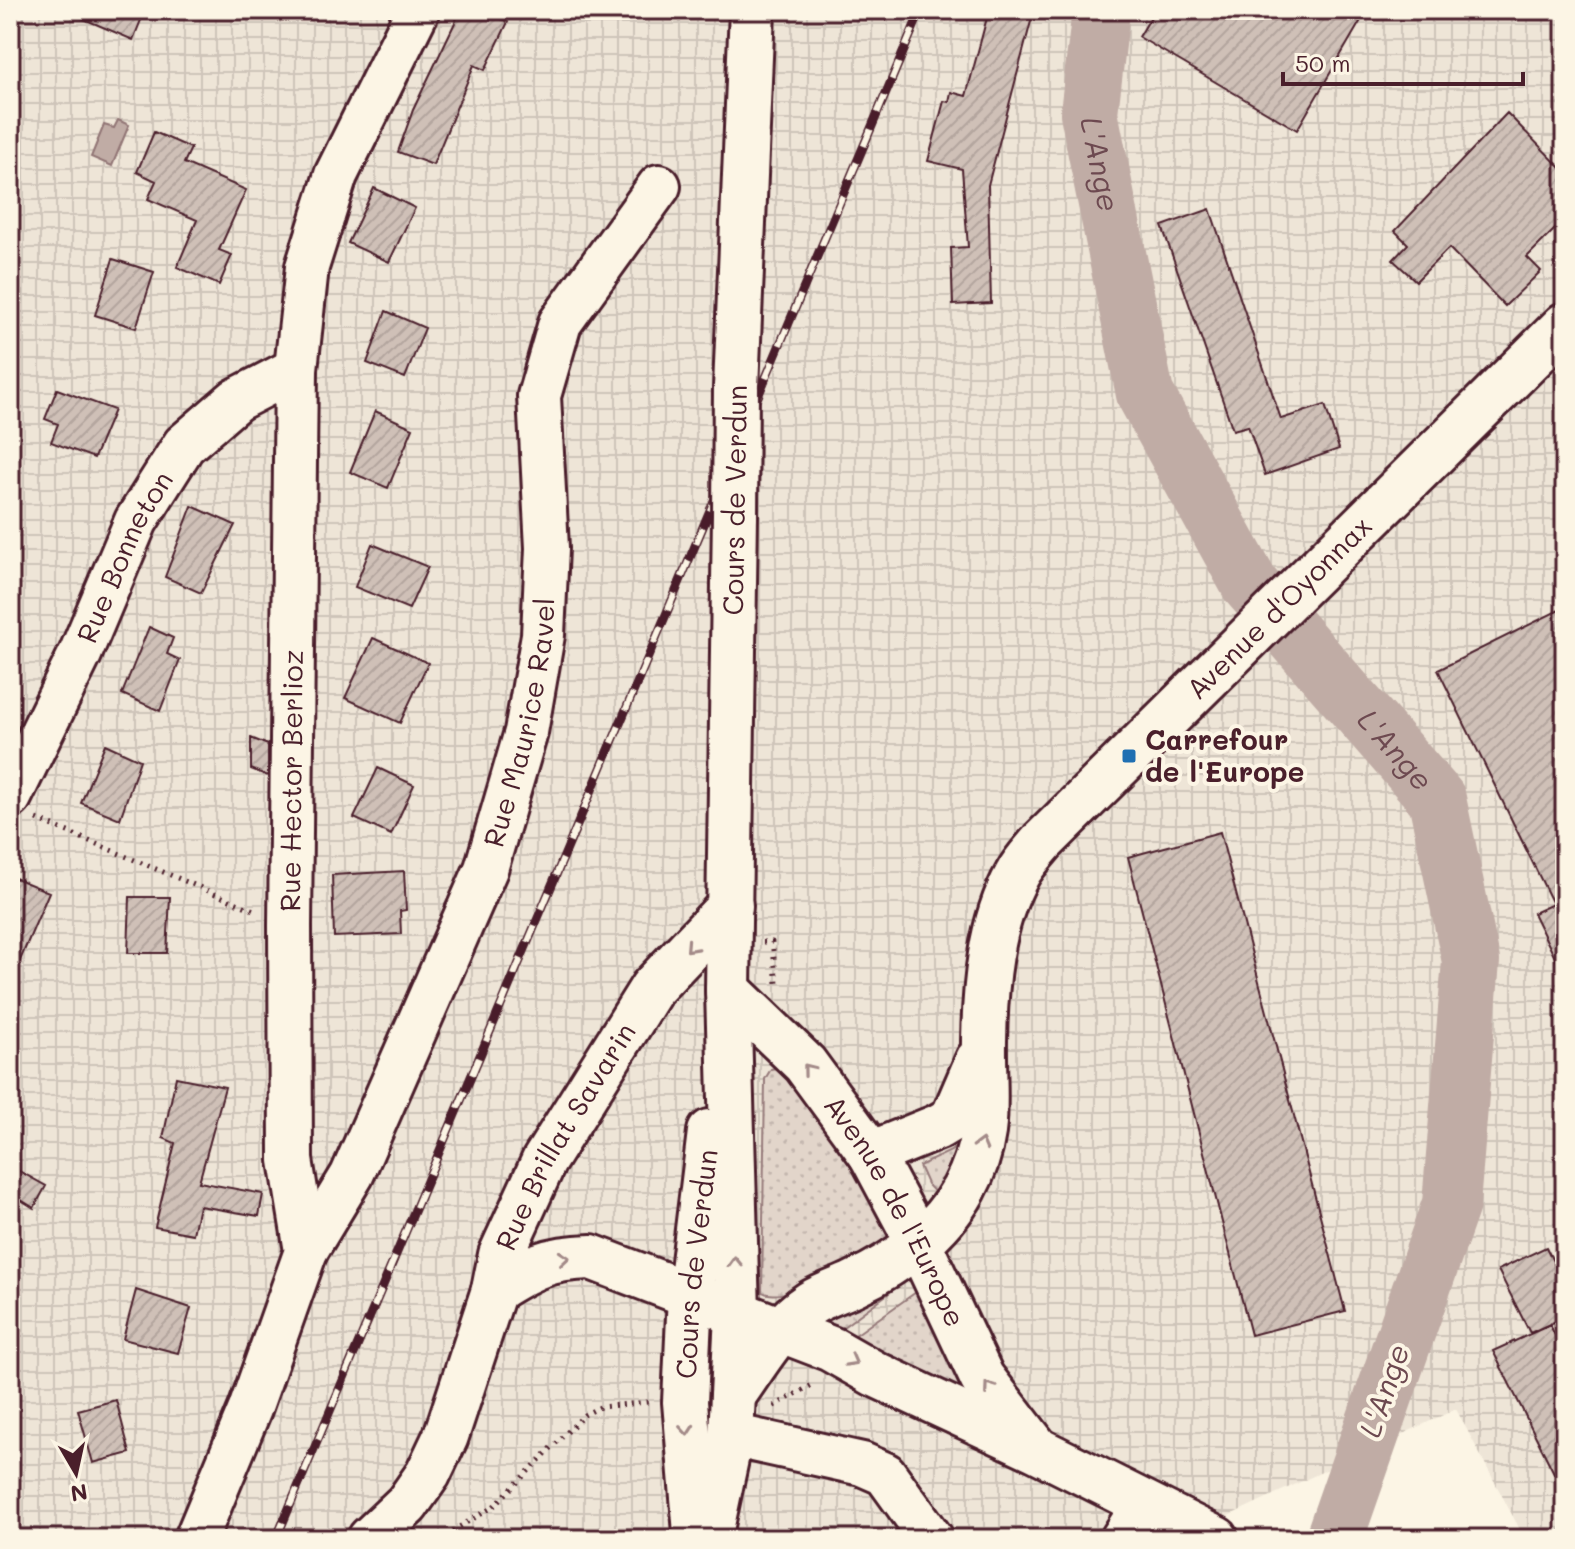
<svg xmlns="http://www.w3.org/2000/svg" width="1575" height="1549" font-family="Mali,sans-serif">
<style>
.industrial{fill:url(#industrial-grid)}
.grass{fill:url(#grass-dots);stroke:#967a7a;stroke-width:2}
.water{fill:#c0aca5;stroke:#917474;stroke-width:2}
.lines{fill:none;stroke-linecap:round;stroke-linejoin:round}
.river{stroke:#c0aca5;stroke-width:58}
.building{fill:url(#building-hatch);stroke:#4a1f2b;stroke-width:2}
.minor-casing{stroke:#4a1f2b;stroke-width:48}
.major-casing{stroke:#4a1f2b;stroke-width:50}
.path{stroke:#4a1f2b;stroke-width:5;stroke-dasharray:2 6;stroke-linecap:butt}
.minor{stroke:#fcf5e5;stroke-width:42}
.major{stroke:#fcf5e5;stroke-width:44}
.rail-casing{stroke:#4a1f2b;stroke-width:9}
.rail{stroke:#fcf5e5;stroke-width:6;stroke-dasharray:18;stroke-linecap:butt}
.major-bridge-casing{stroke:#4a1f2b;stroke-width:50;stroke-linecap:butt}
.major-bridge{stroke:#fcf5e5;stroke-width:44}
.oneway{stroke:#a38a88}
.poi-dot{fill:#1f6fb2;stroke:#fcf5e5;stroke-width:3}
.labels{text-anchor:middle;stroke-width:8;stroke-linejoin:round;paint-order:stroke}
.street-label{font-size:28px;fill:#4a1f2b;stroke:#fcf5e5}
.poi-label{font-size:28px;font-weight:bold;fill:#4a1f2b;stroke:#fcf5e5;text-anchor:start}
.water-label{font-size:30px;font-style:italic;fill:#6d4950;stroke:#fcf5e5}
</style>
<defs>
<pattern id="industrial-grid" width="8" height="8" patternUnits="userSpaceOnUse" patternTransform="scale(2)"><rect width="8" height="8" fill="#eee5d7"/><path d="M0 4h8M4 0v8" fill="none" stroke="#cec4b9"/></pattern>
<pattern id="grass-dots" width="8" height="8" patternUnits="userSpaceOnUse" patternTransform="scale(2)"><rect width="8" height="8" fill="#e2d5ca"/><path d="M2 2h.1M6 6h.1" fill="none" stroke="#c3b6ae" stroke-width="1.8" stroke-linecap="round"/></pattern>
<pattern id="building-hatch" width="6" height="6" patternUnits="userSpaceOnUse" patternTransform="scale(2)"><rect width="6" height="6" fill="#cfc0b7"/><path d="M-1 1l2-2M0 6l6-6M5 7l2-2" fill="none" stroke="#b3a59e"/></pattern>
</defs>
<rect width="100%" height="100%" fill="#fcf5e5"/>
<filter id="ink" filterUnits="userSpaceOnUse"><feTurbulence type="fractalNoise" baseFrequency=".0125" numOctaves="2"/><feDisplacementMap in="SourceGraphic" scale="16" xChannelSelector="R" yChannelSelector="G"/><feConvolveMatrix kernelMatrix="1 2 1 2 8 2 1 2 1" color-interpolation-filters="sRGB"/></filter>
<g filter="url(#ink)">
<path class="industrial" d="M10,10h1555v1529h-40l-69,-130 -277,130h-1169z"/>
<path class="grass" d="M780,1067l15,8 78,114 19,49c-26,15 -103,69 -130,54l3,-213 6,-10z
M963,1140l-22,59 -14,-15 -8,-18 32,-15z
M911,1273l-2,5 -78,58 -15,-14z
M919,1290l54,117 -129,-64z"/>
<path class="water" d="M118,120l11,5 -17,41 -21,-9 13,-32 10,3z"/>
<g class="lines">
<path class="river" id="s1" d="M1101,10l-12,103 56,281 105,191 187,214 34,162 -20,243 -117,335"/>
</g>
<path class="building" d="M63,10h82l-12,30z
M461,10h23l24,12 -23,48 -11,-5 -41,100 -35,-13 15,-42z
M989,10h45l-46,175 3,118 -38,2 -2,-57 17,-1 -6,-78 -34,-8 16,-60 5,1 2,-10 15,4z
M1155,10h212l-70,120 -158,-93z
M1507,113l58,59v47l-38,38 14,14 -36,35 -56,-58 -33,33 -23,-21 15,-16 -13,-13z
M154,132l37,16 -7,15 62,27 -27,60 13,5 -13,30 -42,-18 20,-47 -49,-21 8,-18 -19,-9z
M374,188l41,20 -26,54 -41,-19z
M1210,209l71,210 44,-14 14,44 -74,26 -17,-49 -15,4 -71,-204z
M113,259l41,13 -18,56 -41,-13z
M386,311l39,17 -20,50 -38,-15z
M57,389l57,21 -20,48 -43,-16 7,-18 -13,-5z
M375,411l38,17 -25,60 -38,-16z
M192,506l43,19 -34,68 -36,-16z
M372,544l56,23 -19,42 -54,-22z
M1565,607v371l-32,-65 20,-9 -115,-234z
M149,627l24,11 -6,16 13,6 -20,51 -38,-17z
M373,638l55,25 -28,60 -55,-25z
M251,738l17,7v31l-17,-7z
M105,744l35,16 -20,59 -39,-16z
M378,768l36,17 -23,50 -37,-17z
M1220,832l125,479 -94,24 -123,-478z
M404,871l2,39 -6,1 1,23 -67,3 -2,-62z
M10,876l39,16 -39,92z
M130,897h40l-3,56h-39z
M176,1077l49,10 -26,95 64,12 -4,22 -60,-10 -6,28 -38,-7 20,-84 -12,-5z
M10,1166l36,20 -12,22 -24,-15z
M1546,1247l19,39v31l-35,16 -32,-63z
M136,1290l55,18 -13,45 -55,-14z
M1550,1325l15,31v139l-72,-144z
M116,1400l14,53 -37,10 -15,-53z"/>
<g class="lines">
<defs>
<g id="minor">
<path id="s2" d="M10,797l70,-143 56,-133 48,-76 52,-45 60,-31"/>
<path id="s3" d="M306,1251l46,-76 134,-306 40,-137 17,-97 4,-87 -8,-152 21,-73 99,-137"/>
<path d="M731,1435l131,29 23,10 47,65"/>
<path id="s4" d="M196,1539l54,-130 56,-158 -15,-91 -1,-234 6,-557 11,-102 29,-92 82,-165"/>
<path d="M1122,1539l22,-35"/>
</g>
<g id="major">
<path d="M736,388l16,-378"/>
<path id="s5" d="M728,990l77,74 66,90 48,90 63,134 51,66"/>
<path d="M871,1154l67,-27 15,-9 25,-58"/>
<path d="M494,1290c36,-23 54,-32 97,-33l240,92 44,25 161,75 180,90"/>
<path id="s6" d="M733,1396c23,-32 44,-71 78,-93 13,-8 30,-13 44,-20 43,-20 86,-52 109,-94 29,-54 19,-92 20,-148 1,-54 6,-118 33,-166 6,-12 17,-23 26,-34l522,-516"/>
<path id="s7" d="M696,1533l-11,-131 5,-107 20,-163"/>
<path id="s8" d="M370,1539l37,-35 21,-30 18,-38 48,-146 7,-35 43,-94 108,-173 78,-82"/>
<path d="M709,1539l22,-104 6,-121 -9,-324 7,-475"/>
</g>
</defs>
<use href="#minor" class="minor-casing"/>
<use href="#major" class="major-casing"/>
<path class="path" d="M37,819l219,92
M763,942h9l5,41
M774,1406l40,-22
M439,1539l54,-32 91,-92 16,-8 48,-5"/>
<use href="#minor" class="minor"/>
<use href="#major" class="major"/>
<defs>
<path id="rail" d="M276,1539l645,-1529"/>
</defs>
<use href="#rail" class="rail-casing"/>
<use href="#rail" class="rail"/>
<defs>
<path id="major-bridge" d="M735,515l1,-127"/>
</defs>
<use href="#major-bridge" class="major-bridge-casing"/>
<use href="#major-bridge" class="major-bridge"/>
</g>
<defs><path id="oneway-chevron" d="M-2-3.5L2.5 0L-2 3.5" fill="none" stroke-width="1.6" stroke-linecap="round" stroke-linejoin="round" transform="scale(2)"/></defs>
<g class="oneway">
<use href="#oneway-chevron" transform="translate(691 947) rotate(133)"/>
<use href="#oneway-chevron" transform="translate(808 1069) rotate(-129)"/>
<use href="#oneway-chevron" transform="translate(981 1144) rotate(-75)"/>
<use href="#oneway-chevron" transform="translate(564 1258) rotate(-5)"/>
<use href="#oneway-chevron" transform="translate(735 1262) rotate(-92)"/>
<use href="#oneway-chevron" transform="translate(852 1361) rotate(29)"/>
<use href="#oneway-chevron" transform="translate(989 1387) rotate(-126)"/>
<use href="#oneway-chevron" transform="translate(687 1430) rotate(85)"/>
</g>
</g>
<rect class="poi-dot" x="1121" y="748" width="16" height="16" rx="4"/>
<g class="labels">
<g class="street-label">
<text transform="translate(735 500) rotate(-89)" y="10">Cours de Verdun</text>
<text dy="10" stroke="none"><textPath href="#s2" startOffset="266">Rue Bonneton</textPath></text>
<text dy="10" stroke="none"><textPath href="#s6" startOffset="1014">Avenue d'Oyonnax</textPath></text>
<text dy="10" stroke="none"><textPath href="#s3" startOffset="574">Rue Maurice Ravel</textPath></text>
<text dy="10" stroke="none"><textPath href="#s4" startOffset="780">Rue Hector Berlioz</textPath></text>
<text dy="10" stroke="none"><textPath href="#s8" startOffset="454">Rue Brillat Savarin</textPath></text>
<text dy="10" stroke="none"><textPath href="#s5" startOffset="280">Avenue de l'Europe</textPath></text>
<text dy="10" stroke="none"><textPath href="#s7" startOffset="270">Cours de Verdun</textPath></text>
</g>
<g class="poi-label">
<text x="1145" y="750">Carrefour<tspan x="1145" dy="32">de l'Europe</tspan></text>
</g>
<g class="water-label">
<text dy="10" stroke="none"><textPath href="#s1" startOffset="156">L'Ange</textPath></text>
<text dy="10" stroke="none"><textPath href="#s1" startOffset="828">L'Ange</textPath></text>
<text transform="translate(1385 1391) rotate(-71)" y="10">L'Ange</text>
</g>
</g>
<rect width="1575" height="1549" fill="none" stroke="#fcf5e5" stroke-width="40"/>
<rect x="20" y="20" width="1535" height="1509" fill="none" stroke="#4a1f2b" stroke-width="3" filter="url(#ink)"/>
<g transform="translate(76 1473) rotate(171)" stroke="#fcf5e5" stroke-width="6" paint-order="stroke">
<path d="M0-6L14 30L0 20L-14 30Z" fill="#4a1f2b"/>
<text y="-12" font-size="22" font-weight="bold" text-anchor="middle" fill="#4a1f2b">N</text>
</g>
<path d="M1283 72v12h240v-12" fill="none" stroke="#4a1f2b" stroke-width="4"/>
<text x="1295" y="72" font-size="24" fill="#4a1f2b" stroke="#fcf5e5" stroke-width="6" paint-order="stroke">50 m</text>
</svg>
